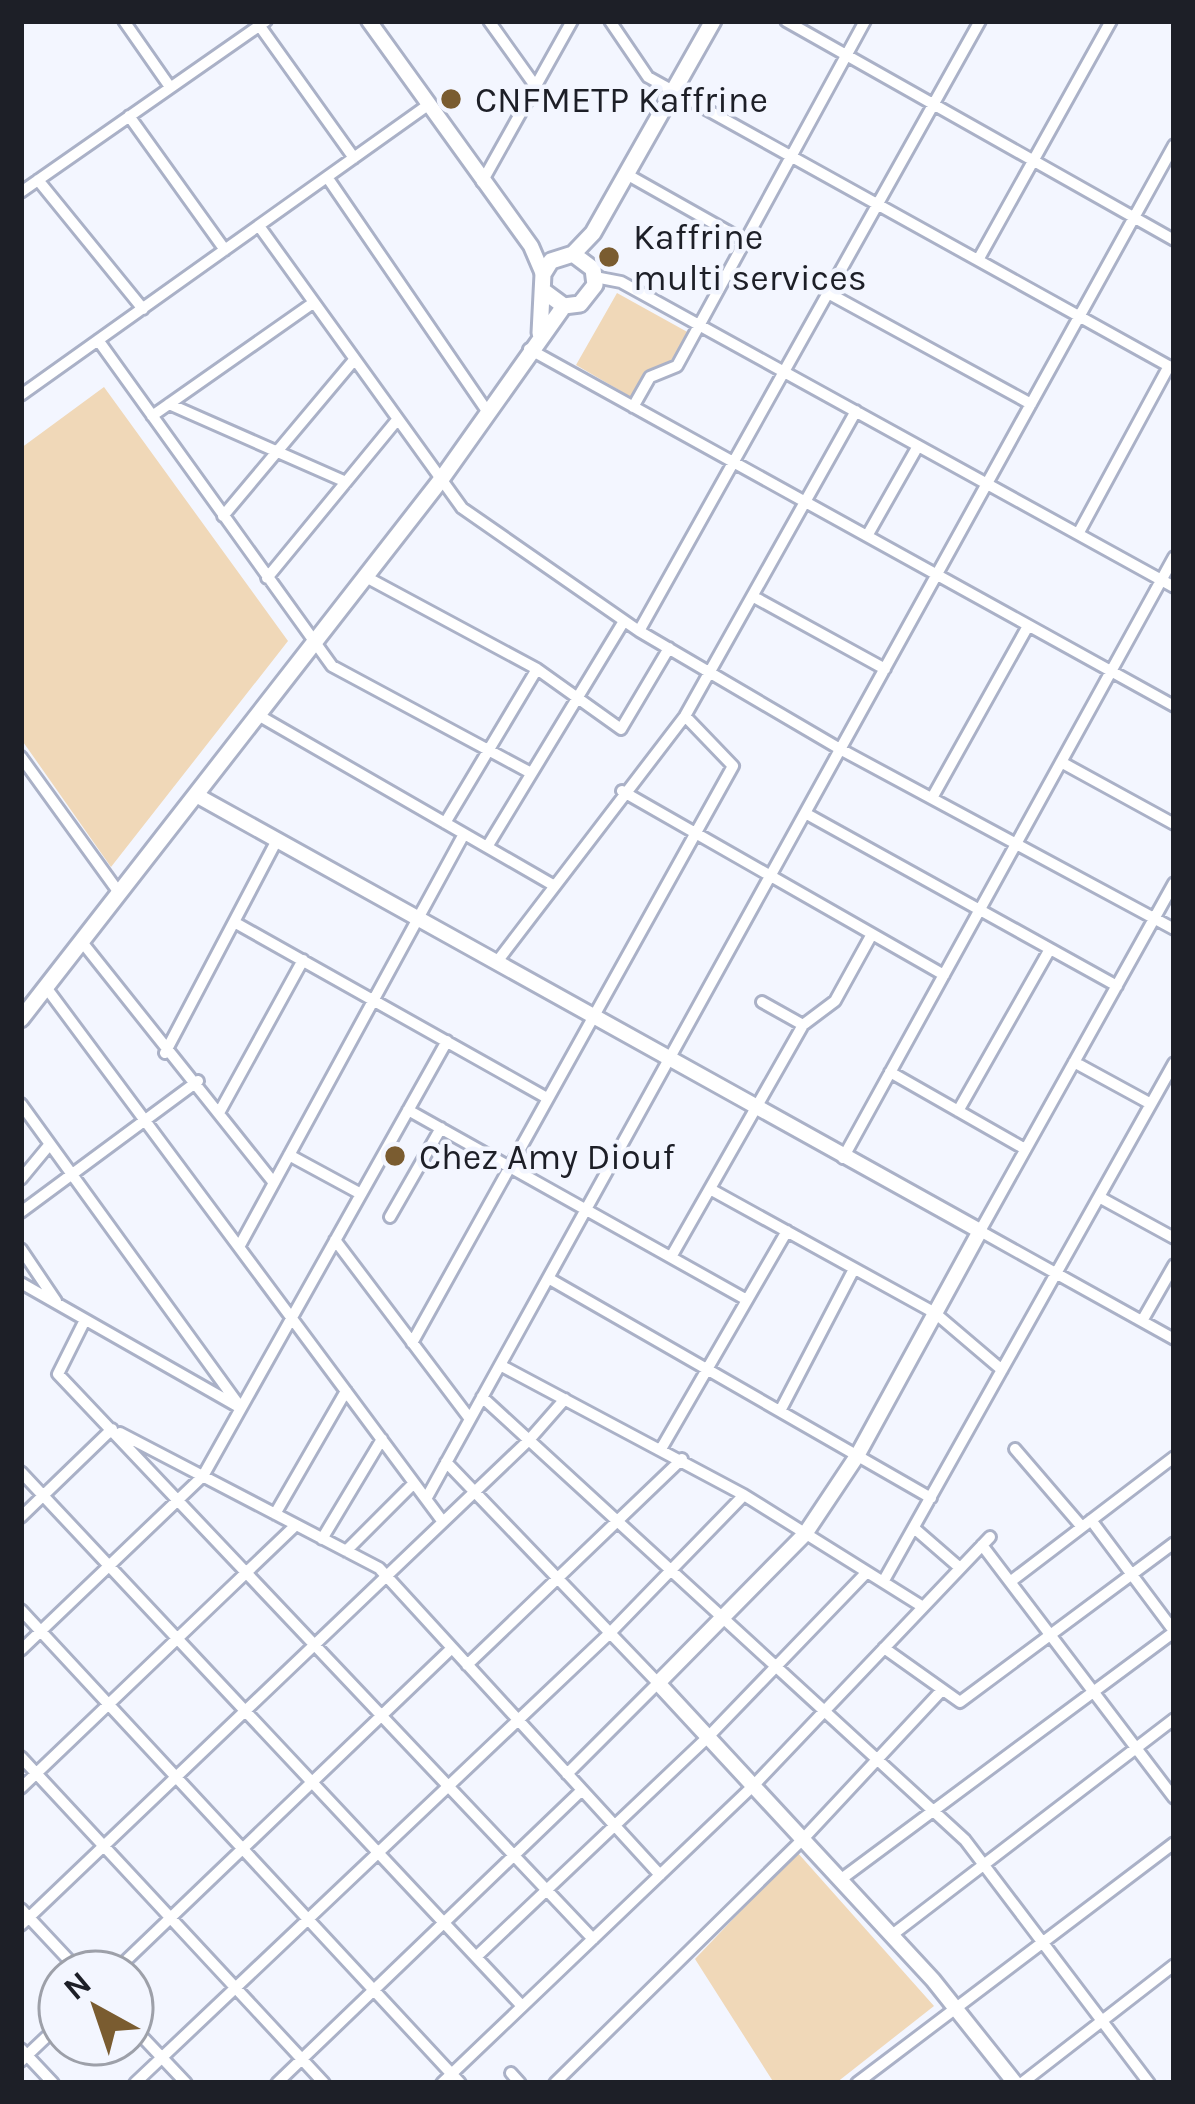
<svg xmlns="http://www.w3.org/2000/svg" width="1195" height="2104" font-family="Karla,sans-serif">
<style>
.green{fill:#f0d8b8}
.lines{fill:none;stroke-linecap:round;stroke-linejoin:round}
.minor-casing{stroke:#aab1c7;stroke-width:16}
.major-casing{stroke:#aab1c7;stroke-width:20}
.highway-casing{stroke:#aab1c7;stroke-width:21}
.minor{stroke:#fff;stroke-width:10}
.major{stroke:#fff;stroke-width:14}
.highway{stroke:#fff;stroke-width:15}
.poi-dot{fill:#7a5c30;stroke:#f3f6ff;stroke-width:4.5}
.labels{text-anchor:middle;stroke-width:9;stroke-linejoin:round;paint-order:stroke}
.poi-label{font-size:36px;fill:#1d1f27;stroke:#f3f6ff;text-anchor:start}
</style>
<rect width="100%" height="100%" fill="#f3f6ff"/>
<path class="green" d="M617,293l74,41 -16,27 -29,10 -15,26 -55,-32z
M104,387l184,254 -177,226 -90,-128v-291z
M797,1852l137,154 -98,77h-62l-79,-124z"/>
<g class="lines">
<defs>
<path id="minor" d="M124,21l46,66
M489,21l47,66
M610,21l38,56 526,292
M786,21l388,219
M259,25l95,133
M129,116l96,134
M628,175l117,66
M327,177l160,234
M38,180l105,129
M482,182l90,-161
M21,192l245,-171
M259,226l203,282 177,123 201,118 334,180
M978,260l133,-239
M595,277l26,5 553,305
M828,293l203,111
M98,340l234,326 199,107
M529,349l645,357
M21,395l407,-290
M169,404l177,78
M633,407l17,-30 27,-11 188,-345
M152,416l161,-113
M223,516l131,-156
M1078,534l91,-168
M867,536l51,-90
M366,577l171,92 84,60 48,-81
M267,578l130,-158
M754,597l131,72
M639,631l341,-610
M258,715l295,170
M21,757l99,137
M1061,762l113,62
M622,791l322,184
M932,798l96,-172
M805,813l312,173
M445,823l92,-154
M487,847l137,-226
M1174,883l-194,348 194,108
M234,922l313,176
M82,942l192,241
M496,963l189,-247 171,-305
M45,986l398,536
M762,1002l41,23
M165,1053l112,-213
M1074,1062l77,42
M890,1072l135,77
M21,1104l220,304
M408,1110l339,190
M220,1111l83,-151
M958,1111l92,-162
M289,1155l72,39
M843,1158l331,-601
M21,1179l29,-35
M710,1189l225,124 67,57
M1099,1197l75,41
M21,1212l177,-131
M390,1217l51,-89
M335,1240l135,179
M239,1247l225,-413
M21,1249l35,52
M671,1257l132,-232 32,-24 37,-67
M548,1278l383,220
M21,1283l216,123
M85,1320l-27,54 535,565
M1142,1321l32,-56
M412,1343l321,-577 -48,-50
M500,1365l244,130 179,112
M482,1397l483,443 184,243
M780,1411l74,-142
M120,1433l259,135 281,307
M661,1449l126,-218
M1015,1449l67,78
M446,1462l212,221 -91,91
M21,1472l501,534
M426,1499l748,-1354
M275,1514l71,-123
M21,1517l91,-88
M1091,1520l83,111
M914,1528l46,40
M322,1539l60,-100
M982,1545l192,253
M346,1551l68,-68
M883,1582l291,-519
M1010,1582l164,-125
M21,1610l439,473
M884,1648l76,54 214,-159
M21,1650l182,-174 244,-435
M467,1665l215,-206
M21,1757l303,326
M21,1788l275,-263
M840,1880l334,-248
M21,1909l59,63
M21,1925l508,-485 36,-41
M892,1935l282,-216
M476,1957l232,-220 159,-165
M114,1972l338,-324
M132,2026l54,57
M21,2049l32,34
M21,2061l39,-37
M511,2073l9,10
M135,2083l475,-450 134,-138
M277,2083l305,-293
M442,2083l311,-297 237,-249
M555,2083l248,-244 139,-149
M857,2083l317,-240
M1022,2083l152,-118"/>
<path id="major" d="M369,21l162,225 12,28
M196,795l784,436 -123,225 -52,78 -147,149 275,297 82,103"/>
<path id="highway" d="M573,254l20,-21 120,-212
M540,333l3,-59 8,-13 22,-7 20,15 2,16 -15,19 -16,2 -19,-14
M21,1019l419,-538 124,-175"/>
</defs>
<use href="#minor" class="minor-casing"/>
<use href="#major" class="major-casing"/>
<use href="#highway" class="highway-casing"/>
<use href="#minor" class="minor"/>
<use href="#major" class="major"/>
<use href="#highway" class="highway"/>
</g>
<g class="poi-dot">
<circle cx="451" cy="99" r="12"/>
<circle cx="609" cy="257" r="12"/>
<circle cx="395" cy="1156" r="12"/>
</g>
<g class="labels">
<g class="poi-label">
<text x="475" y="112">CNFMETP Kaffrine</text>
<text x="633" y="249">Kaffrine<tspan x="633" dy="41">multi services</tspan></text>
<text x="419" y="1169">Chez Amy Diouf</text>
</g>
</g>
<rect width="1195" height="2104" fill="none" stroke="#1d1f27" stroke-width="48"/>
<g transform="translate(96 2008) rotate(320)"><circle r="57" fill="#f3f6ff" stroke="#9da0a9" stroke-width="3"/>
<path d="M0-9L21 45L0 30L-21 45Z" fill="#7a5c30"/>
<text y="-18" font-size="33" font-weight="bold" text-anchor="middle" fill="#1d1f27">N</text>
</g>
</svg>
